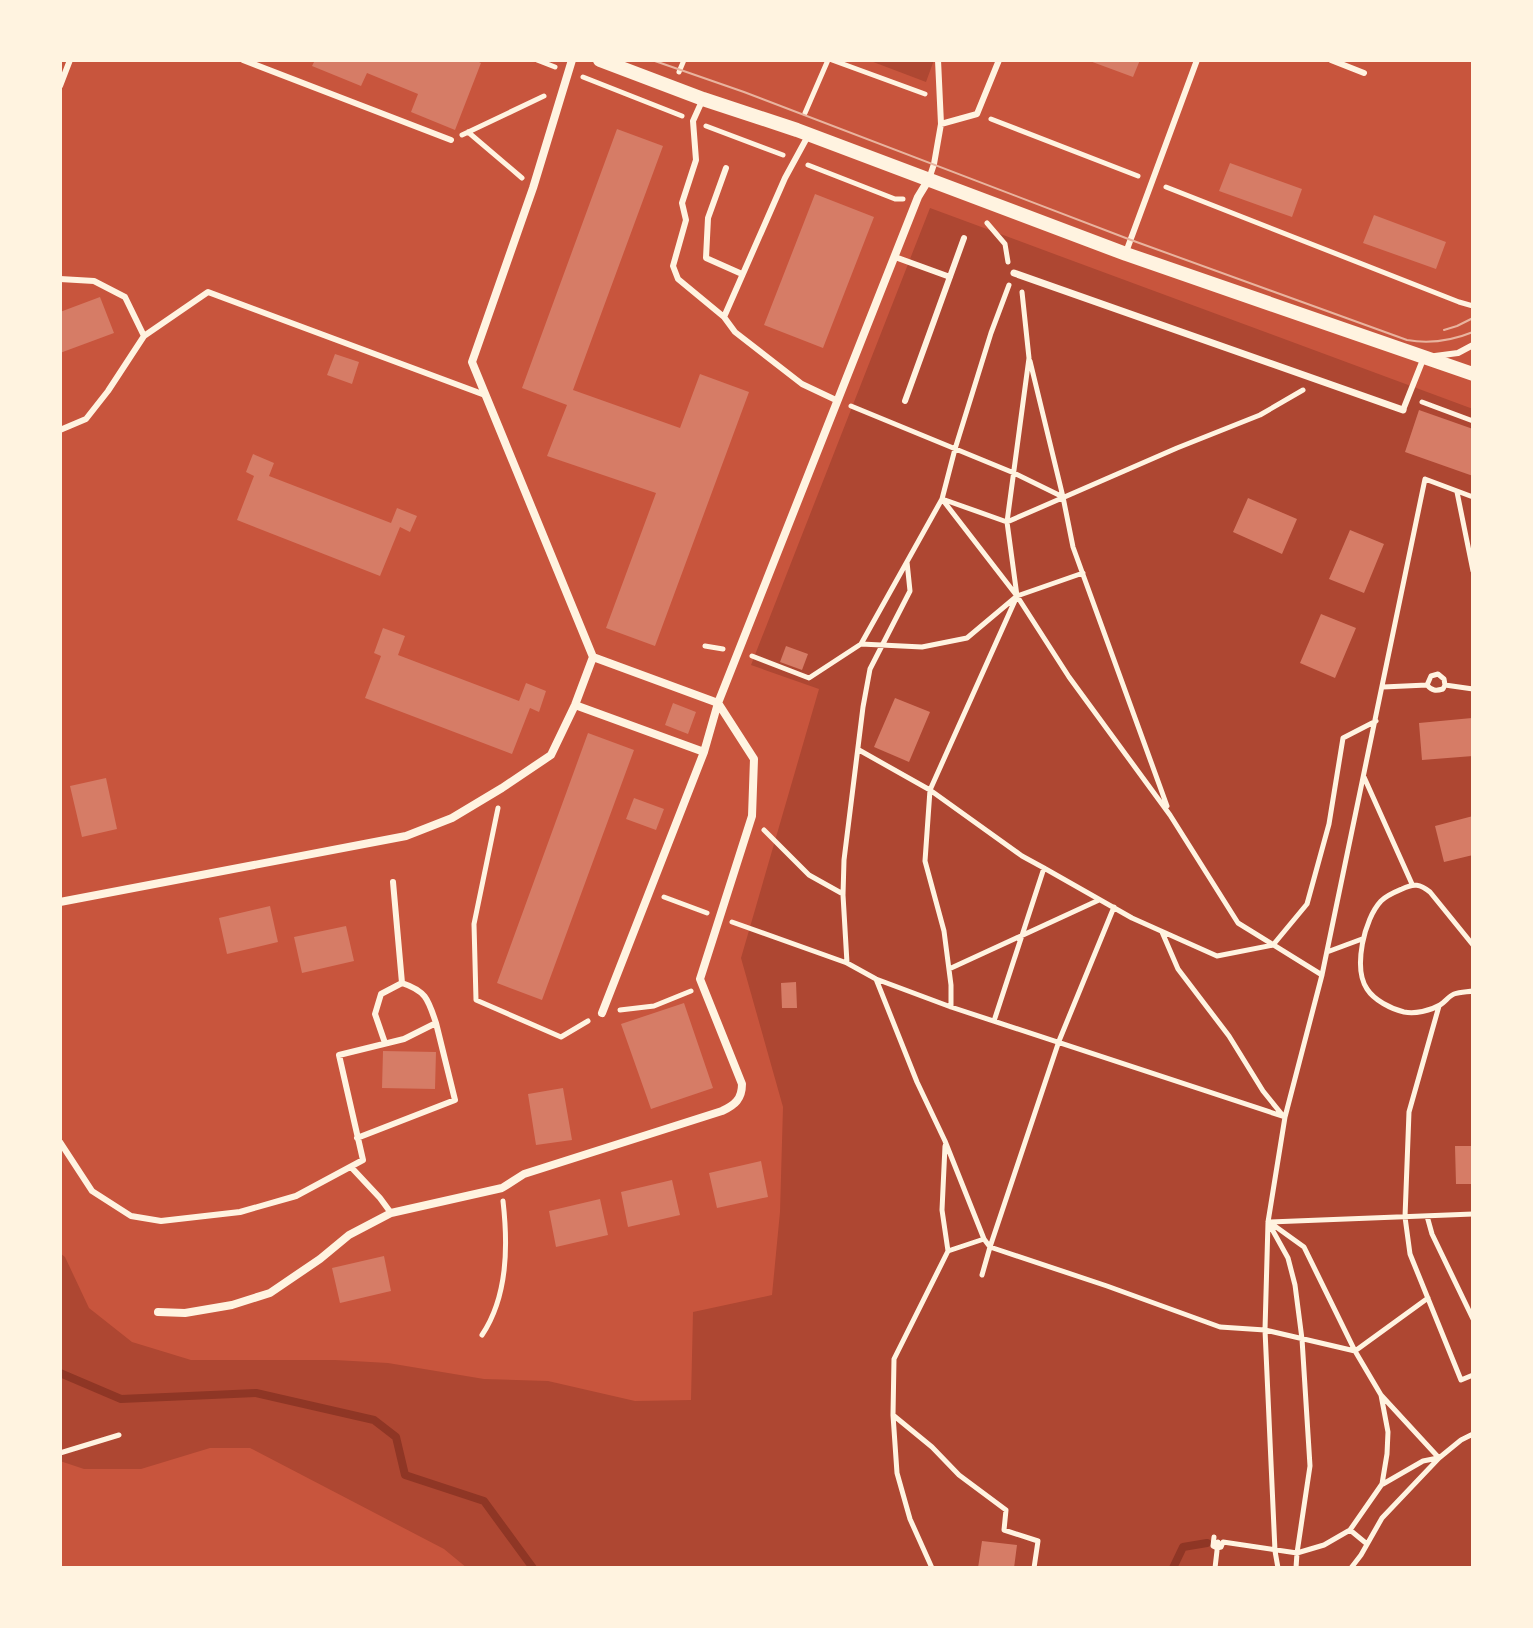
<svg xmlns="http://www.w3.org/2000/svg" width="1533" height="1628" font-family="Spectral,serif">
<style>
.green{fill:#ae4732}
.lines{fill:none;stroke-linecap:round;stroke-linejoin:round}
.stream{stroke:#8f3625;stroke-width:8}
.building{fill:#d67c66}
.path{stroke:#fff3e0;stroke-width:5}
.service{stroke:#fff3e0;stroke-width:6}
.pedestrian{stroke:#fff3e0;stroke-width:7}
.minor{stroke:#fff3e0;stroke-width:8}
.tertiary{stroke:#fff3e0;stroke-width:14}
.tram{stroke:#e9b49f;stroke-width:2}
</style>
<rect width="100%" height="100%" fill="#c8553d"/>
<path class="green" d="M868,60h66l-8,22z
M930,208l543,201v1159h-1006l-23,-19 -194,-101h-40l-69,21h-57l-24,-8v-208l5,4 24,51 43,34 59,18h144l53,3 96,16 64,2 87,20 56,-1 2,-88 79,-17 8,-83 3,-105 -42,-149 78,-269 -68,-24z"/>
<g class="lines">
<path class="stream" d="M60,1373l61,26 135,-6 118,27 22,17 9,38 79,26 49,67
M1173,1568l10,-21 24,-4"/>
</g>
<path class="building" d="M315,60h160l6,3 -26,67 -44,-18 7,-18 -51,-21 -6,13 -49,-20z
M1087,60h53l-7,17z
M617,129l46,17 -90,244 107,38 20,-54 49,18 -94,254 -49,-18 50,-135 -109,-37 20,-51 -45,-17z
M1230,163l72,26 -10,28 -73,-26z
M815,194l59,23 -51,131 -59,-23z
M1374,215l72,27 -10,27 -73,-26z
M100,297l14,36 -54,20v-41z
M335,354l24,8 -7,22 -25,-9z
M1419,410l54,19v47l-68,-24z
M253,454l21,9 -5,13 122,47 6,-15 20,8 -7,16 -10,-5 -20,49 -143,-56 17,-44 -8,-4z
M1248,498l49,21 -15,35 -49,-22z
M1350,530l34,14 -20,49 -35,-14z
M1321,614l35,14 -21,50 -35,-15z
M383,628l22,8 -7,19 121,46 7,-18 20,8 -7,21 -9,-4 -18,46 -147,-56 16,-42 -7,-3z
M786,646l22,8 -6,16 -22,-8z
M895,698l35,14 -21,50 -35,-15z
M673,703l23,9 -8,22 -23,-9z
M1472,718l1,38 -51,4 -3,-37z
M588,733l46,17 -92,250 -45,-17z
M106,778l11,51 -35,8 -12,-51z
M634,798l30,11 -8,21 -30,-11z
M1473,816v39l-29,7 -9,-36z
M270,906l8,36 -51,12 -8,-36z
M346,926l8,35 -52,12 -8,-36z
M796,982l1,26h-15l-1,-25z
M684,1003l29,85 -62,21 -30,-85z
M383,1051l53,1 -1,37 -53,-1z
M563,1088l9,52 -36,5 -8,-51z
M1455,1146h18v38h-17z
M761,1161l7,36 -51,11 -8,-35z
M672,1180l8,35 -52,12 -7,-35z
M600,1199l8,36 -52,12 -7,-36z
M384,1256l7,35 -51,12 -8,-35z
M982,1541l35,4 -3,23h-36z"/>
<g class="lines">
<path class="path" d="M537,60l18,7
M832,60l93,34
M679,72l5,-12
M583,77l99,39
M805,113l23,-53
M991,119l147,57
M706,126l77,29
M468,132l54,46
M462,135l82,-39
M808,165l87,34h8
M1166,187l293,115 14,4
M987,223l18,21 3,18
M1030,361l33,136 10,50 94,259
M1422,402l51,19
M851,406l163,67 49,24
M1457,492l16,79
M942,499l75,97 52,81 101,138 68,108 84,52
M945,500l62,22 170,-74 83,-33 43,-25
M861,644l61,3 45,-9 50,-42 66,-23
M705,646l18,3
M752,656l57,22 52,-34 81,-145 13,-50 36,-116 18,-48
M1427,685l4,-9 7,-2 6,5 1,6
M1383,687l44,-2c5,6 9,6 16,4l2,-4 28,4
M859,750l71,40 92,66 22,12 88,50 85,38 56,-11 34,-41 22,-80 14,-86 33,-17
M1364,777l48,107
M498,808l-24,116 2,76 85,37 27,-16
M764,830l45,45 34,19
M664,897l43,16
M732,922l115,41 29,16 75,28 334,110
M1162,932l16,37 51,67 34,55 21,26
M1473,945l-43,-53c-10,-8 -16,-9 -28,-3 -7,3 -15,6 -21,12 -17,18 -28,67 -14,88 7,11 24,20 37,23 11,2 26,-1 36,-7 5,-3 9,-9 14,-11 6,-2 13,-2 19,-3
M1327,952l35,-13
M847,963l-4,-68 1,-35 19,-153 7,-38 40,-78 -3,-29
M949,969l150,-69
M876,979l41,103 28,59 39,98 6,8 117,39 113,41 45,3 90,21 73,-53
M1439,1006l-30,106 -4,105 5,37 51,126 12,-5
M951,1007v-22l-7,-54 -19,-70 5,-71 87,-194 -10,-74 22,-164 -7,-66
M620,1010l34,-4 37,-15
M994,1021l50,-153
M945,1146l-3,64 6,41 -54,108 -1,56 39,32 27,28 47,35 -2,20 34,11 -4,27
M1427,1216l5,18 41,85
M1268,1222l20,36 7,27 7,54 8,127 -13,87 -1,15
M1269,1222l204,-8
M1272,1224l32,23 51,104 26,44 58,63
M948,1251l36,-12
M982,1275l8,-28 69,-206 55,-134
M482,1335c26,-39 26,-90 21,-134
M893,1415l4,58 13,46 22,49
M60,1453l59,-18
M1383,1484l40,-23 15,-3
M1350,1530l17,14
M1214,1537l-1,9 4,2 4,-1 2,-5 74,11 27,-8 26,-15 32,-46 5,-30 1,-22 -7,-37
M1215,1568l3,-26
M1278,1568l-3,-17 -10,-221 3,-108 17,-105 37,-142 103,-496 48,18
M1351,1568l10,-13 21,-37 57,-60 22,-18 12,-6"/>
<path class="service" d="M243,60l208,80
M1331,60l33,13
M60,86l10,-26
M702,101l-9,20 3,39 -14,43 4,17 -13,46 5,13 46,38 11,15 67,52 36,17
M941,124l36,-10 22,-54
M726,168l-18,50 -2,40 36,16
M929,179l5,-15 7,-40 -3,-64
M1126,252l71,-192
M895,257l55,20
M60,279l34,2 31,16 19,39
M724,317l61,-139 24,-44
M1435,356l23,-3 15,-8
M905,401l59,-163
M1403,410l21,-53
M60,430l26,-11 22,-28 36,-55 64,-44 277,103
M385,1043l-10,-29 6,-20 21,-11
M357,1138l98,-38 -19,-77
M60,1142l32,49 39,25 30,5 79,-9 56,-16 67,-36 -24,-105 65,-16 32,-16c-8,-24 -10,-32 -34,-40l-9,-101
M351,1167l29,31 11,15"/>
<path class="pedestrian" d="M1014,273l389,137"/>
<path class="minor" d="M572,60l-39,128 -61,174 121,295
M575,705l129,47
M60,902l346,-66 46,-18 50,-30 49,-33 24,-50 18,-48 125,46 36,56 -2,57 -52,163 42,105c0,15 -7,21 -20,27l-198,63 -22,14 -111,25 -42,22 -29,24 -50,34 -38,12 -47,8 -27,-1
M602,1013l102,-261 14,-49 200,-506 11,-18"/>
<path class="tertiary" d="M600,60l103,39 94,31 329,124 347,120"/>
<path class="tram" d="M652,60l92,32 387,148 276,100c23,4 44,1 66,-8
M1444,330l13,-4 16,-8"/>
</g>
<rect width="1533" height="1628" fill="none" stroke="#fff3e0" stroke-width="124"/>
</svg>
